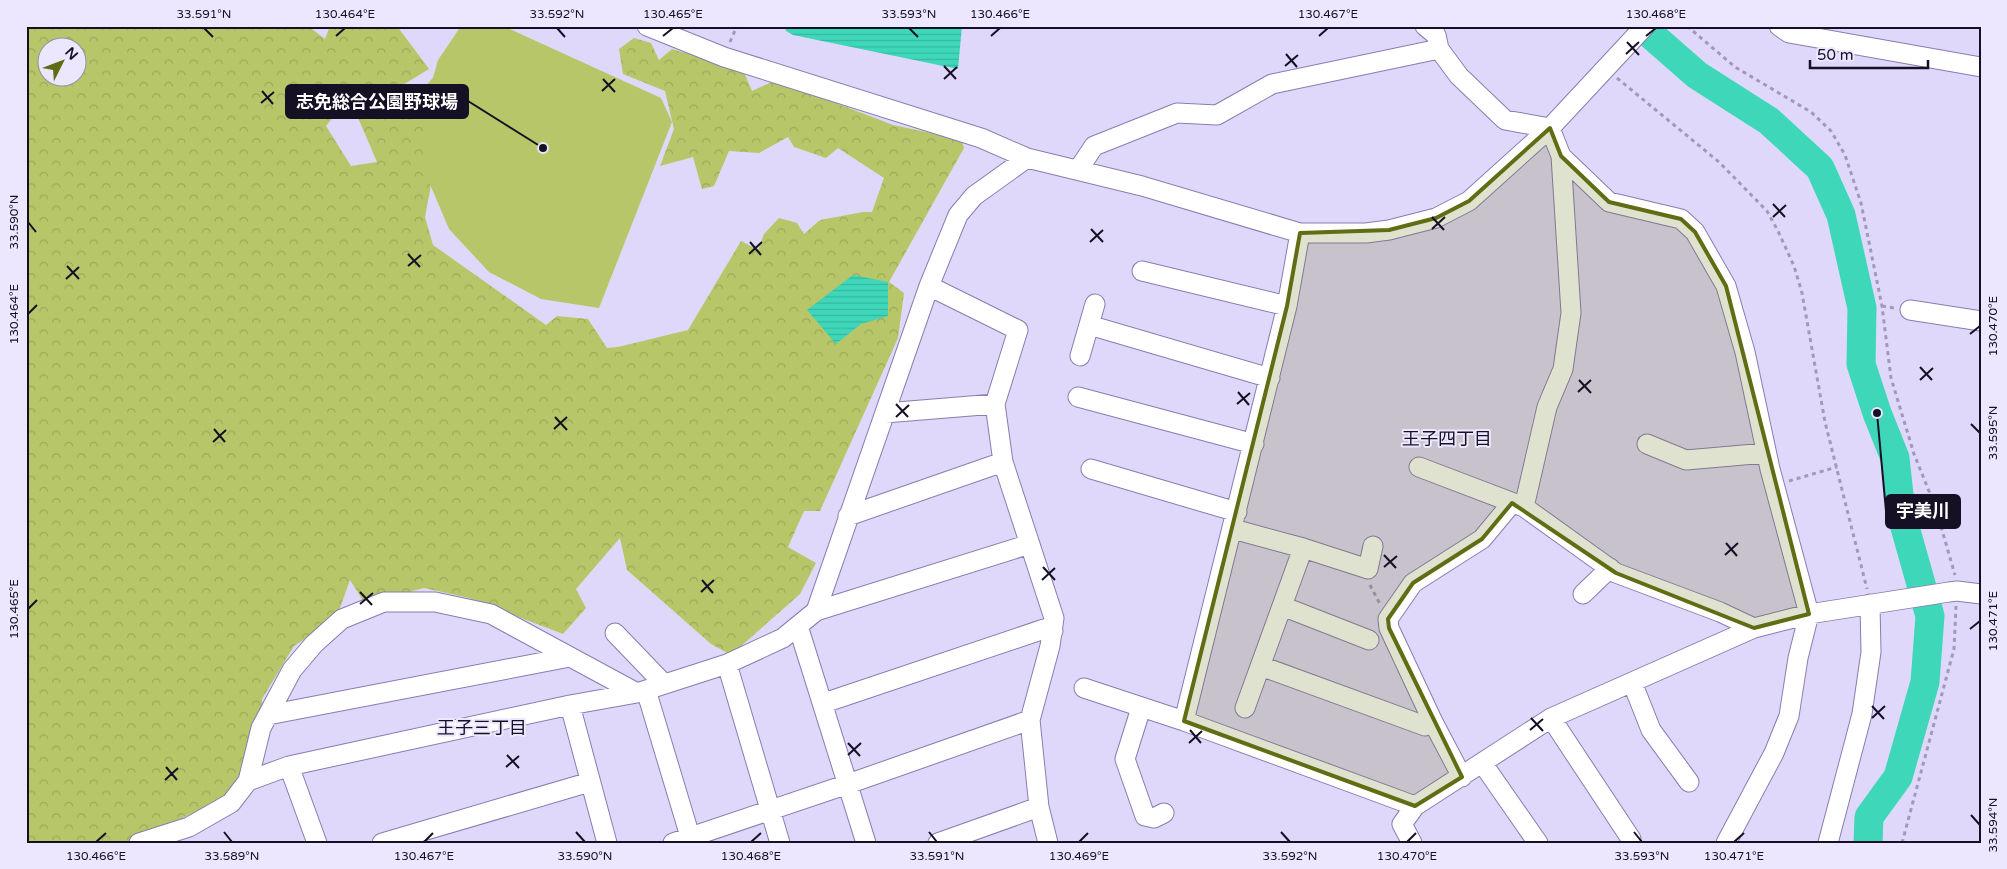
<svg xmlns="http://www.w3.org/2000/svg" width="2007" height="869" font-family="'Varela Round','Noto Sans JP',sans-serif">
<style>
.forest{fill:url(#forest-crowns);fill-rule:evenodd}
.garden{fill:#b7c668}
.water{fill:url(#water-rules)}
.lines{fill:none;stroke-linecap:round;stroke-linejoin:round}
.river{stroke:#3ed7b9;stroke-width:29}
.minor-casing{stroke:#8a7cb1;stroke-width:21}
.path{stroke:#a099b7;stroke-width:3;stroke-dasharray:4 4;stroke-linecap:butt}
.minor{stroke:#fff;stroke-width:19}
.marked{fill:#626c13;fill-opacity:0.2;stroke:#626c13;stroke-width:4;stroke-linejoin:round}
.ticks{fill:none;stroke:#161024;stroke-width:2}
.labels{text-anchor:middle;stroke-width:4;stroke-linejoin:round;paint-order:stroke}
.neighbourhood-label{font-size:18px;fill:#161024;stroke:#ece7fe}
.leader{fill:none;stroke:#161024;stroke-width:2}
.callout-dot{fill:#161024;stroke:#ece7fe;stroke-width:2}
.callout{fill:#161024;stroke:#161024;stroke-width:2}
.callout-label{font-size:18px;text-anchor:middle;font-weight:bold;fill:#fff}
.neatline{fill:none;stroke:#161024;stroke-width:2}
.ticks-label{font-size:12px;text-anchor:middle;fill:#161024}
</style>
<defs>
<pattern id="forest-crowns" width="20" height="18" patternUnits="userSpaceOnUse" patternTransform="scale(1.25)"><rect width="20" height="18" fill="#b7c668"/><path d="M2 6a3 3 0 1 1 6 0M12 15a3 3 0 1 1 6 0" fill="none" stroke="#9da95a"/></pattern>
<pattern id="water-rules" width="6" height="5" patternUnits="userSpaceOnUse" patternTransform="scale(1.25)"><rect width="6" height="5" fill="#3ed7b9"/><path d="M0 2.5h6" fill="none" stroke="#36b89f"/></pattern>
</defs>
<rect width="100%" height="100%" fill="#e0d8fa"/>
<path class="forest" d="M26,26h282l17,13 5,-13h67l32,43 -33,20 -47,8 -23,29 25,40 26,-4 -21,-49 15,-12 34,8 34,-38 -5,98 -9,48 8,28 113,80 11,-9 31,3 19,29 11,-1 70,-17 53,-89 17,9 6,-16 15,-16 18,5 7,11 16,-14 43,-8h9l12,-34 -46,-30 -12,10 -32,-11 -6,-10 -29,16 -30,-2 -15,35 -12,3 -9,-32 -33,9 14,-37 -9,-38 -42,-17 -4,-25 15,-11 17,5 8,17 13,-11 71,21 9,21 24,-11 117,45 38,8 26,-9 7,24 -75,134 15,11 -6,45 -78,173h-16l-16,36 28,16 -16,31 -69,61 -20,-11 -84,-74 -7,-32 -44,51 10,19 -23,26 -94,-36 -45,-10 -59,16 -15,-24 -14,39 -42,27 -32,53 1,54 -41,49 -38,15 -26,17 -31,9h-101zM48,48h30v30h-30z"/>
<path class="garden" d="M461,26h42l158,72 11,24 -73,186 -58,-9 -52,-27 -40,-43 -23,-54 -4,-59 16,-56z"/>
<path class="water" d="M785,26h177l-4,43 -165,-34 -7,-4z
M853,275l35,7v34l-27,8 -25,20 -29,-34z"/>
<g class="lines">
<path class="river" d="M1641,26l56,49 72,46 51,47 21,47 21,93 -1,56 16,49 18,45 6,55 29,103 -5,66 -27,95 -29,40 -1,26"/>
<defs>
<path id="minor" d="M647,26l77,31 257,81 46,20 115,28 158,47h66l23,-3 47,-12 33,-17 81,-73 95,-102
M1425,26l11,9 3,14 20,27 46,44 45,8 11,28 10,157 -8,56 -16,38 -23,100
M1779,26l10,7 192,34
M1561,156l48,46 72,17 14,13 31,54 19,66 25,117 39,145 -11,44 -9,58 -15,37 -48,90
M1078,170l16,-24 83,-33 40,2 55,-31 167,-35
M1300,233l-13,73 -103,415 231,85
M1142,271l145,35
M929,286l89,44 -23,74 8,58 51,156 -4,28 -20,74 9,87 9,36
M1910,310l71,11
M1089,325l181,53
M1080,356l15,-52
M1078,397l176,47
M885,413l110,-9
M1647,444l39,16 80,-7
M1419,467l105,40 92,66 104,39 34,16
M1091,469l146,43
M848,516l155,-54
M1233,529l70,19 65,21 5,-23
M1583,594l27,-26
M1282,606l87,34
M816,611l113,-325 29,-71 16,-19 53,-38
M798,626l68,217
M615,633l49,51
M727,664l53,179
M1261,666l164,60 8,-4
M1632,682l19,48 38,52
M1084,688l100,33
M646,690l46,153
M824,703l220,-74 9,2
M570,705l37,138
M1141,708l-16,51 20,57 9,2 10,-5
M1245,708l58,-160
M268,715l302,-58
M1551,718l80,121
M1483,764l55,79
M289,766l28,77
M1462,777l-29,-55 -44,-94 -1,-9 25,-36 69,-44 30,-36
M248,781l13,-53 31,-58 22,-26 28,-25 42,-17h51l56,12 146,79
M139,843l50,-16 42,-24 17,-22 41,-15 281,-61 67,-12 90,-29 56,-26 33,-27 214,-67
M382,843l208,-61
M673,843l175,-59 182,-64
M938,843l101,-36
M1412,843l-10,-19 13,-18 136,-88 203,-90 55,-14 140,-22 8,-1 24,3
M1828,843l34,-129 9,-62 -1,-48"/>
</defs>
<use href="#minor" class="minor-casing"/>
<path class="path" d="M1687,26l48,41 76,45 20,19 14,24 16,48 21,103 9,72 23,76 21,52 20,69
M730,42l7,-16
M1617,78l102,84 48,49 11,20 16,35 8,27 23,129 42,167
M1882,306l12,2
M1789,481l48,-14
M1370,585l10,19
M1902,843l52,-194 2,-43"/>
<use href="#minor" class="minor"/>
</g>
<path class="marked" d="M1550,128l11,28 48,46 72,17 14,13 31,54 83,328 -55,14 -138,-55 -104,-70 -30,36 -69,44 -25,36 1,9 73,149 -47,29 -231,-85 103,-415 13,-73 89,-3 47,-12 33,-17z"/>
<path class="ticks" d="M204,28l9,9M557,28l8,9M909,28l9,9M336,36l9,-8M663,36l10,-8M991,36l9,-8M1319,36l9,-8M1646,36l10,-8M1627,42l12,13M1286,54l11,13M1626,54l13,-12M944,66l12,13M1285,66l13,-11M603,79l12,13M944,79l13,-12M262,91l11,13M602,91l13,-12M261,103l13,-11M1773,204l12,13M1432,217l12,13M1773,217l13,-12M28,222l8,10M1091,229l12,13M1432,229l13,-12M750,242l11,13M1090,242l13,-12M408,254l12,13M749,254l13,-12M67,266l12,13M408,266l13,-11M66,279l13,-12M28,314l9,-9M1970,334l10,-8M1920,367l12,13M1579,380l12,13M1920,380l13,-12M1238,392l11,13M1578,392l13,-12M896,404l12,13M1237,404l13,-11M555,417l12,13M896,417l13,-12M1971,424l9,9M214,429l11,13M554,429l13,-12M213,442l13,-12M1726,543l11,13M1384,555l12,13M1725,555l13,-12M1043,567l12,13M1384,567l13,-11M702,580l11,13M1042,580l13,-12M360,592l12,13M701,592l13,-12M360,604l13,-11M28,609l9,-9M1970,629l10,-8M1872,706l12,13M1531,718l12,13M1872,718l13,-12M1190,730l11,13M1530,730l13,-11M848,743l12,13M1189,743l13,-12M507,755l12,13M848,755l13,-12M166,767l11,13M506,767l13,-11M165,780l13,-12M1971,815l9,10M224,832l8,10M576,832l9,10M929,832l8,10M1281,832l9,10M1634,832l8,10M96,842l10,-9M424,842l9,-9M751,842l10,-9M1079,842l9,-9M1407,842l9,-9M1734,842l10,-9"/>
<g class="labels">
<g class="neighbourhood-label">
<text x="1447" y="445">王子四丁目</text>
<text x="482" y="734">王子三丁目</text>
</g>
</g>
<path class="leader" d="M543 148L468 101M1877 413L1886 511"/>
<g class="callout-dot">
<circle cx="543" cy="148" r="5"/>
<circle cx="1877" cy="413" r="5"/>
</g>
<g class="callout">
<rect x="286" y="85" width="182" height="33" rx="5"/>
<rect x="1886" y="495" width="74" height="33" rx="5"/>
</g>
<g class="callout-label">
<text x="377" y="108">志免総合公園野球場</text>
<text x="1923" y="517">宇美川</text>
</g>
<rect width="2007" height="869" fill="none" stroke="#ece7fe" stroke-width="55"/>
<g transform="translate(62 62) rotate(48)"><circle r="24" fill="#ece7fe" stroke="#9691a7"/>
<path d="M0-4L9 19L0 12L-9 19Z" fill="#626c13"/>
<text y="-8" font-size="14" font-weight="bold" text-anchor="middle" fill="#161024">N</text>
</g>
<path d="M1810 60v8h118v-8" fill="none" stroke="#161024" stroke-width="2.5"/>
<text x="1817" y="60" font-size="15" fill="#161024" stroke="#ece7fe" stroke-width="4" paint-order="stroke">50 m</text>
<rect x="28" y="28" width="1952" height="814" class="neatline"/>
<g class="ticks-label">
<text x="204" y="18">33.591°N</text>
<text x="345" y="18">130.464°E</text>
<text x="557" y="18">33.592°N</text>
<text x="673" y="18">130.465°E</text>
<text x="909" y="18">33.593°N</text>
<text x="1000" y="18">130.466°E</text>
<text x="1328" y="18">130.467°E</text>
<text x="1656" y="18">130.468°E</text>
<text transform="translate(14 222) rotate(-90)" y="4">33.590°N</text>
<text transform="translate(14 314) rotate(-90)" y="4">130.464°E</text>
<text transform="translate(1993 326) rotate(-90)" y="4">130.470°E</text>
<text transform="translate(1993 433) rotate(-90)" y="4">33.595°N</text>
<text transform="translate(14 609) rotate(-90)" y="4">130.465°E</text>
<text transform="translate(1993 621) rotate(-90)" y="4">130.471°E</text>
<text transform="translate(1993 825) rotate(-90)" y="4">33.594°N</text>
<text x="96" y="860">130.466°E</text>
<text x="232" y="860">33.589°N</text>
<text x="424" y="860">130.467°E</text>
<text x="585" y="860">33.590°N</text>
<text x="751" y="860">130.468°E</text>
<text x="937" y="860">33.591°N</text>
<text x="1079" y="860">130.469°E</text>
<text x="1290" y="860">33.592°N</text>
<text x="1407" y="860">130.470°E</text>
<text x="1642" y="860">33.593°N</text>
<text x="1734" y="860">130.471°E</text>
</g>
</svg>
